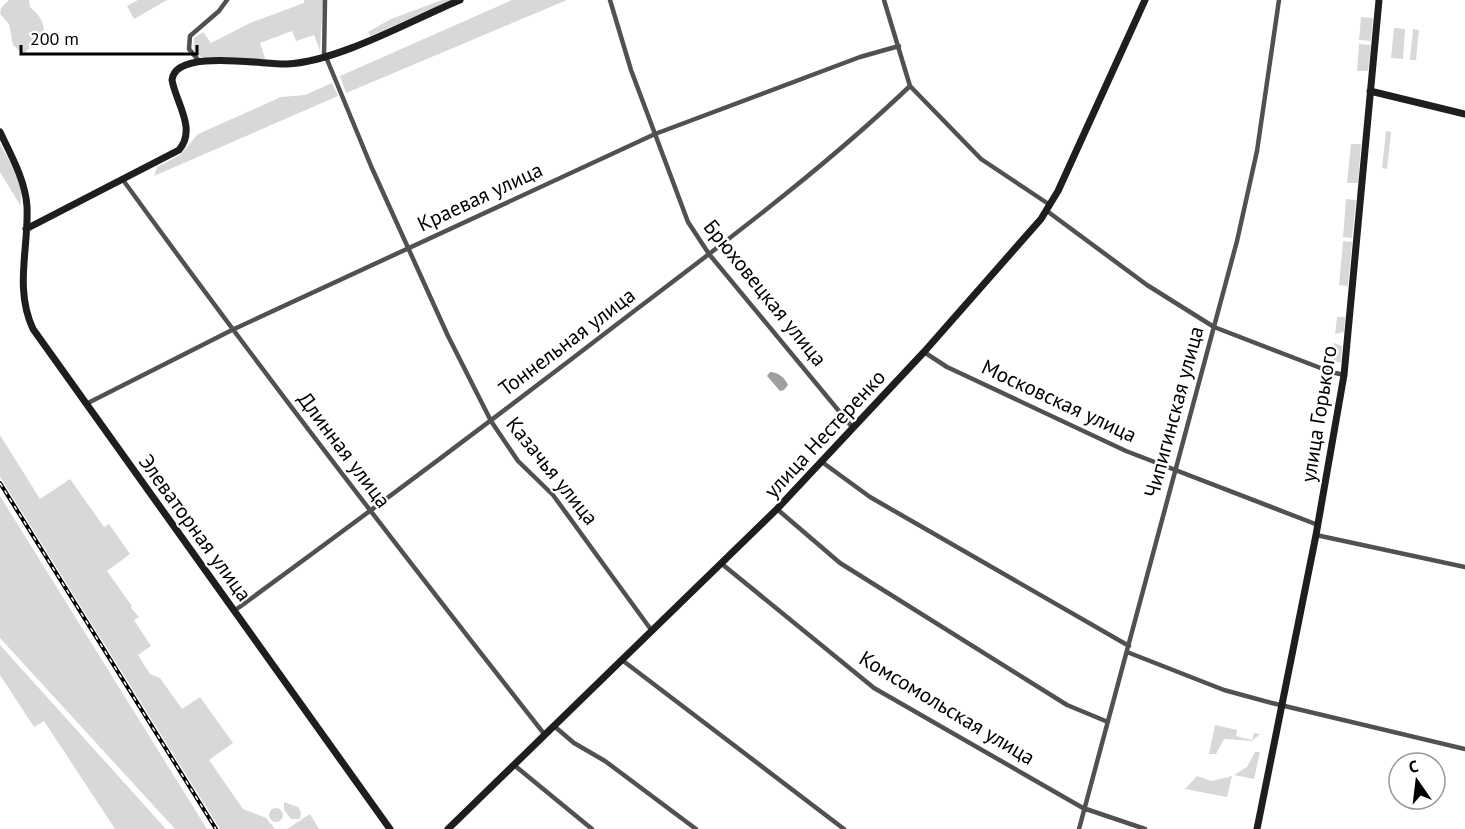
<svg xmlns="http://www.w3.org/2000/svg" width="1465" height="829" font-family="'PT Sans',sans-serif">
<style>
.green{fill:#d8d8d8}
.water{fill:#9f9f9f}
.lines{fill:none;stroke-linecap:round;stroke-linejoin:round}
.street{stroke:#515151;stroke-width:4.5}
.secondary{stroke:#1e1e1e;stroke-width:7}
.rail-casing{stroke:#000;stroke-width:4}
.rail{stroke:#fff;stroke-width:1.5;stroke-dasharray:4.5;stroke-linecap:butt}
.labels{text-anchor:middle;stroke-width:4.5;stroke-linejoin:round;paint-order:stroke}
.street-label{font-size:21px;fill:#000;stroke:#fff}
</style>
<rect width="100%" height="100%" fill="#fff"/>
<path class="green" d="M9,0h20l1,7c10,9 16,16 13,30l-20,17 -10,-9 -4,-21 -9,-10 1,-6z
M138,0h29l-33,19 -7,-13z
M304,0h19l-3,51 -6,-16 -18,6 -4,-10 -32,12 6,18 -65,-4 -7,-7v-12l9,-6 8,11 39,-20 54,-20z
M442,0h12l-84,36 -2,-4 23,-13z
M512,0h55l-221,93 -6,-17z
M1361,17l12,1 -2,23 -12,-1z
M1394,28l11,1 -2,30 -12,-1z
M1413,29l6,1 -3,30h-6z
M1359,44l12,1 -3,26h-11z
M332,83l6,13 -184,80 3,-9 23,-12 18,-21 83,-37 24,-2z
M1386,131l5,1 -4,37 -5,-1z
M0,144c9,17 26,42 20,61l-20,-33z
M1351,144h10l-3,39h-11z
M1346,199l10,1 -4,38 -9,-1z
M1343,241l9,1 -4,44 -9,-1z
M1337,317h8l-1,15 -9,2z
M1334,343l8,3 -1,16h-8z
M0,435l40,64 30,-20 34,48 5,-3 21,30 -23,17 25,35 -1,2 8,9 -5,3 17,26 -13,9 12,19 10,4 22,31 18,-12 33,46 -24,17 34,49 23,9 9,11h-55l-220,-352z
M0,496l207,333h-32l-175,-191z
M0,645l166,184h-51l-71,-108 -10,6 -34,-52z
M1215,725l22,5 -1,6 16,4 2,-7 6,1 -8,7 -28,-2 -8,15h-7z
M1255,752h5l-6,27 -20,-4 13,-8z
M1197,776l15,5 20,-5 -5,21 -42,-8z
M284,802l14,5 3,6 -1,6h-9l-7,-9z
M269 815a7 7 0 1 1 14 0a7 7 0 1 1-14 0Z
M310,814l9,15h-32z"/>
<path class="water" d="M770,372c8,0 15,6 18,13l-4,5 -4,1 -13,-15z"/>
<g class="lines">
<path class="street" d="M610,0l21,70 57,152 21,32 144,174
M884,0l26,86 71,73 69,46
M324,57l1,-57
M326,57l45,109 77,170 43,85 27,40 35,34 99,136
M199,61l-10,-12 1,-13 29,-25 8,-11
M123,180c136,188 278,372 422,555
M1047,211l100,74 67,42 117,45 13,3
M924,352l23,15 179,84 192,74
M86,404l146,-74 423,-196 205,-77 39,-11
M822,462l48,35 259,149
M777,509l63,54 227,142 41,17
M1316,535l149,32
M722,564l152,124 209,120 62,21
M234,611c133,-97 265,-196 395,-296 96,-73 194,-146 281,-229
M1127,652l97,38 48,13 193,46
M622,660l222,169
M554,726l20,17 31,18 91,68
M514,765l78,64
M1079,829l158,-588 20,-90 22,-151"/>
<path class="secondary" d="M1370,91l95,23
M0,132c11,23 25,48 27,74 2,42 -13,82 6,123l357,500
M26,229l153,-79c18,-21 -3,-47 -7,-70 3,-32 92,-15 115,-16 50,-2 125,-44 173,-64
M448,829l329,-320 147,-157 117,-133 17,-28 87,-191
M1257,829l59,-294 28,-160 35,-375"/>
<defs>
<path id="rail" d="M0,483l216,346"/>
</defs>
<use href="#rail" class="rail-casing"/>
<use href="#rail" class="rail"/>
</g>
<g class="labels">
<g class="street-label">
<text transform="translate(480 197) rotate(-25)" y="7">Краевая улица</text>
<text transform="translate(765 293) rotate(51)" y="7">Брюховецкая улица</text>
<text transform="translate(567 342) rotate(-37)" y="7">Тоннельная улица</text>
<text transform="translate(1059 401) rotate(25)" y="7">Московская улица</text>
<text transform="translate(1174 412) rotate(-75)" y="7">Чипигинская улица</text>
<text transform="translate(1319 414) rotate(-81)" y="7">улица Горького</text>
<text transform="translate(825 434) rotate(-47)" y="7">улица Нестеренко</text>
<text transform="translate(344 450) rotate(53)" y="7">Длинная улица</text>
<text transform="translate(552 471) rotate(51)" y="7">Казачья улица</text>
<text transform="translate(195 528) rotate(54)" y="7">Элеваторная улица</text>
<text transform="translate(947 708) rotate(31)" y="7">Комсомольская улица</text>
</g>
</g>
<g transform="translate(1417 781) rotate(346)"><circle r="28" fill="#ffffff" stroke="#999999" stroke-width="1.5"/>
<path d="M0-4.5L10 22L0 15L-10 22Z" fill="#000000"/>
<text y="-9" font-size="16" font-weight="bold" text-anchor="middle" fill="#000000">С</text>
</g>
<path d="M21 45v9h176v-9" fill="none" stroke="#000000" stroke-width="3"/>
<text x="30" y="45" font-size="18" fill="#000000" stroke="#ffffff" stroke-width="4.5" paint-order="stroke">200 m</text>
</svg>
